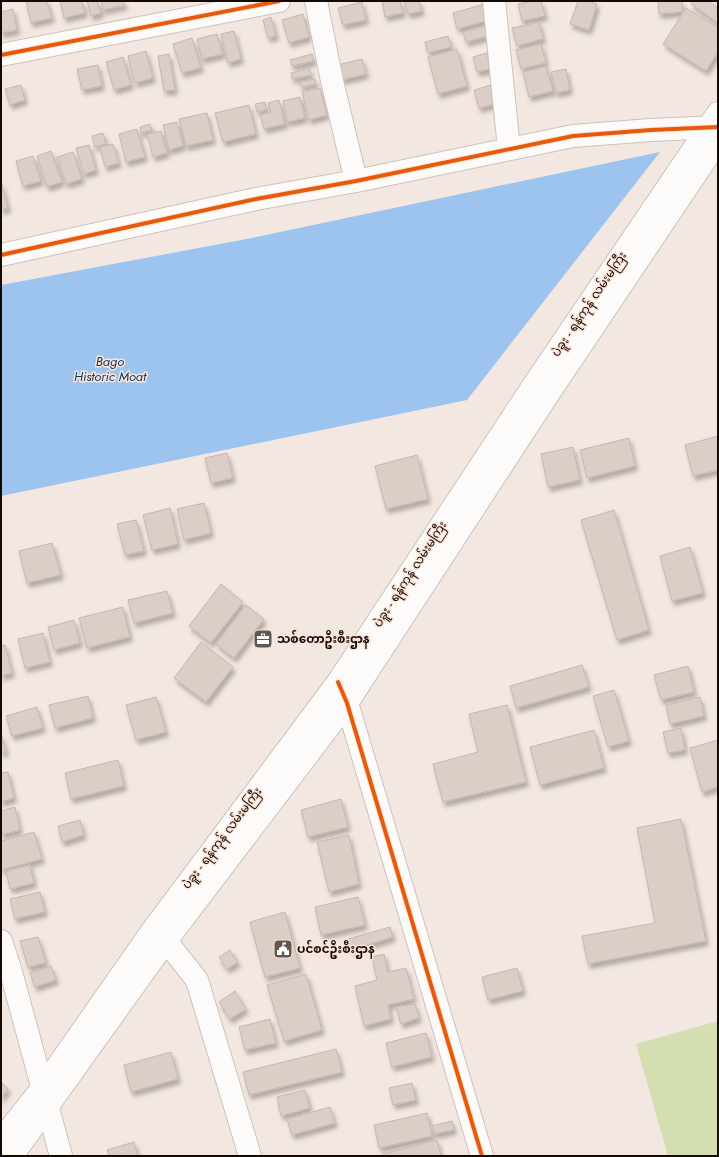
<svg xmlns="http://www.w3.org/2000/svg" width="719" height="1157" font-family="Jost,'Noto Sans Myanmar',sans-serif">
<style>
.green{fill:#d3dfb1}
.water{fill:#9dc3ef}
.building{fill:#dccdc6;stroke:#c3b7b1;filter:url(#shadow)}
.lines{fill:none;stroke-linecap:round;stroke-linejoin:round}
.minor-casing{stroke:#ccc1bb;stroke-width:24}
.highway-casing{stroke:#ccc1bb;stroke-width:24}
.minor{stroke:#fdfbfa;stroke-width:22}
.highway{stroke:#fdfbfa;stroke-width:22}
.cycleway-casing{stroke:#fbe5d9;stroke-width:6}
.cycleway{stroke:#e8590c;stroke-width:4}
.labels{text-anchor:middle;stroke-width:3;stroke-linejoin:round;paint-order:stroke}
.street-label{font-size:12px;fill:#150904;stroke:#fbe5d9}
.poi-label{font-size:12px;font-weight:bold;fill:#150904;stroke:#fbe5d9;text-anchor:start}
.water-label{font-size:13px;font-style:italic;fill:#0e3761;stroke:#fbe5d9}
</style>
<defs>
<filter id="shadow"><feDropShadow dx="2.5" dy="4.5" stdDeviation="2" flood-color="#0004"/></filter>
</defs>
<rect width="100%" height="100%" fill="#f3e7e1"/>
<path class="green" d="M718,1021v135h-50l-32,-112z"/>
<path class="water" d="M660,152l-193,248 -466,96v-211l251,-47z"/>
<path class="building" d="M26,1h21l5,17 -21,5z
M60,1h22l3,12 -21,5z
M87,1h10l4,12 -10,3z
M101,1h23l1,4 -22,5z
M382,1h18l3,12 -18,4z
M404,1h15l3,10 -14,3z
M532,1h9l4,15 -23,5 -4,-17z
M578,1h9l10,3 -8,26 -19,-6z
M658,1h24v11l-23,2z
M693,1h16l9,7v15l-27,-19z
M362,2l4,18 -23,5 -5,-17z
M488,3l5,16 -36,10 -4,-16z
M686,8l32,19v25l-12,19 -43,-27z
M13,9l4,21 -16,3v-21z
M303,14l6,23 -20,6 -7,-23z
M271,17l5,19 -8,2 -5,-18z
M539,22l4,17 -26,7 -5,-18z
M489,25l3,10 -26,7 -3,-10z
M234,31l7,28 -13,4 -7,-29z
M217,34l6,20 -21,5 -5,-20z
M448,36l3,11 -23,6 -3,-11z
M192,38l9,30 -19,5 -9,-29z
M541,44l5,19 -25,6 -5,-19z
M457,49l10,37 -29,8 -10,-37z
M146,51l7,27 -18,5 -7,-27z
M487,53l4,16 -14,3 -4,-15z
M169,54l6,36 -11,1 -6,-35z
M312,54l2,7 -22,5 -2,-6z
M123,57l8,28 -17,5 -8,-28z
M362,59l4,15 -24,6 -4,-15z
M98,65l4,21 -20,4 -5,-21z
M546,66l7,25 -24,6 -6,-25z
M309,68l2,7 -19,4 -1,-6z
M566,69l4,21 -14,3 -5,-21z
M315,79l1,5 -15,3 -2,-5z
M498,83l5,19 -24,6 -5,-18z
M21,85l4,15 -15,5 -5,-16z
M320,88l7,27 -18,5 -7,-28z
M300,97l5,21 -18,4 -4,-21z
M279,100l6,24 -21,5 -4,-14 11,-3 -3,-9z
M265,102l1,8 -9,2 -2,-8z
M249,105l7,29 -33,8 -8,-29z
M207,113l6,27 -27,6 -7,-27z
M177,122l6,24 -14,4 -6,-25z
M150,124l2,6 -11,3 -1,-6z
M137,129l8,28 -19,5 -7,-28z
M161,131l6,22 -14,4 -6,-23z
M103,133l3,11 -11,3 -3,-11z
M113,144l6,19 -14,4 -5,-20z
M89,145l7,25 -12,4 -8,-26z
M51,151l11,31 -15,5 -10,-31z
M73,152l9,27 -16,5 -9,-27z
M33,156l8,25 -18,5 -7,-25z
M1,181l7,27 -7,2z
M718,436v34l-25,6 -8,-31z
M629,438l6,28 -48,12 -7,-28z
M573,447l7,33 -32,7 -7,-33z
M227,453l6,25 -22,5 -6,-25z
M417,455l11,44 -42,10 -11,-43z
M204,503l7,30 -27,7 -7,-31z
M170,508l8,36 -26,6 -9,-35z
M614,510l35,120 -32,10 -36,-120z
M136,520l8,31 -19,4 -8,-31z
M52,543l9,32 -34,8 -8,-32z
M690,547l13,46 -31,8 -12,-45z
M221,584l22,18 -32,41 -22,-17z
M167,591l6,22 -39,10 -6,-23z
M246,605l18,14 -30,39 -18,-14z
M123,607l7,30 -43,11 -8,-30z
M74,620l6,23 -26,7 -6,-23z
M43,633l7,29 -25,6 -7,-29z
M201,642l32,25 -27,35 -32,-24z
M5,645l7,28 -11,3v-30z
M582,665l7,22 -73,21 -6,-22z
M688,666l6,26 -33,8 -7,-25z
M614,690l15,51 -21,6 -15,-51z
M88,696l5,22 -38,10 -6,-23z
M156,697l10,35 -30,8 -10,-35z
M700,697l4,19 -34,8 -4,-19z
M507,705l19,77 -83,20 -10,-38 45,-12 -9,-38z
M37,707l6,21 -31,8 -6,-20z
M681,728l4,22 -17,3 -5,-21z
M594,730l10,38 -64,17 -10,-38z
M1,733l5,19 -5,1z
M718,740v47l-16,5 -12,-44z
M118,760l6,26 -53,13 -6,-26z
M8,772l6,26 -13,4v-29z
M341,799l7,28 -40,10 -7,-27z
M15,807l5,23 -19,5v-24z
M681,819l25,122 -118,23 -6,-28 73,-13 -18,-95z
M80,820l4,15 -22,7 -4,-16z
M34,832l8,27 -41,11v-29z
M349,835l10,49 -30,8 -12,-50z
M30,865l4,18 -24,6 -4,-18z
M40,892l5,20 -30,7 -5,-20z
M358,897l7,28 -44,10 -6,-28z
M285,912l15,56 -35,9 -15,-55z
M390,927l3,10 -42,13 -3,-11z
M38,937l8,26 -18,4 -8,-26z
M230,950l8,12 -11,7 -8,-12z
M384,954l4,18 18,-4 8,31 -26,6 3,14 -27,7 -9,-40 22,-6 -5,-23z
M51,966l5,14 -21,7 -5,-14z
M517,968l6,23 -35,9 -6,-23z
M306,974l16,56 -38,11 -17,-56z
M235,991l11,18 -16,10 -11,-17z
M415,1004l4,14 -18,6 -5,-17z
M270,1019l6,24 -31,7 -6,-23z
M426,1033l6,24 -40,10 -6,-24z
M336,1049l6,23 -93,23 -6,-23z
M171,1052l7,27 -47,13 -7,-27z
M1,1082l7,7 -7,10z
M412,1083l4,17 -23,5 -4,-17z
M305,1090l5,18 -29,8 -4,-19z
M330,1107l5,16 -43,12 -5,-16z
M427,1113l5,23 -53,12 -5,-23z
M452,1121l2,9 -20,4 -2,-8z
M437,1140l4,16h-57l-1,-2z
M134,1142l4,14h-29l-2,-6z"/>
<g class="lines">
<defs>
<path id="minor" d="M316,1l16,80 24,100
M494,1l15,148
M1,55l278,-54
M1,255l255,-56 100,-18 217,-45 78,-6 67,-3
M341,688l6,15 135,453
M152,931l14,10 31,39 53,176
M1,941l10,31 50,184"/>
<path id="highway" d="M1,1140l42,-53 109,-156 186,-249 197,-299 183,-270
M12,1156l154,-215 181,-238 202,-310 169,-252"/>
</defs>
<use href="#minor" class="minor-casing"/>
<use href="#highway" class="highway-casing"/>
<use href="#minor" class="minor"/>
<use href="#highway" class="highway"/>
<defs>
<path id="cycleway" d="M1,55l278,-54
M1,255l255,-56 100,-18 217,-45 78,-6 67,-3
M338,682l9,21 135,453"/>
</defs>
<use href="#cycleway" class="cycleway-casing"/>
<use href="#cycleway" class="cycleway"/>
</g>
<defs>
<symbol id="office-square" viewBox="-11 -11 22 22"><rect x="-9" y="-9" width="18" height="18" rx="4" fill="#635751" stroke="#fbe5d9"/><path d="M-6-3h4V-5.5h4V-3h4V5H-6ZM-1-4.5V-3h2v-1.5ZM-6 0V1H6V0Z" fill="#fff"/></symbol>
<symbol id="civic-square" viewBox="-11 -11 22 22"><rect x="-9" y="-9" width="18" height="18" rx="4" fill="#635751" stroke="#fbe5d9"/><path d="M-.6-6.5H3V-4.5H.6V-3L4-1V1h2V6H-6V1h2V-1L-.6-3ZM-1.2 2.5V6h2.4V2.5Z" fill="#fff"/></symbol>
</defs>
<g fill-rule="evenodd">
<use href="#office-square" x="252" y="628" width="22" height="22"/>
<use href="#civic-square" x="272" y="938" width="22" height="22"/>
</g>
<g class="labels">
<g class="street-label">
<text transform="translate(589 304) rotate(-56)" y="4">ပဲခူး - ရန်ကုန် လမ်းမကြီး</text>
<text transform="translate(410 574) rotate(-57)" y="4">ပဲခူး - ရန်ကုန် လမ်းမကြီး</text>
<text transform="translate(222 838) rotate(-53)" y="4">ပဲခူး - ရန်ကုန် လမ်းမကြီး</text>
</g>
<g class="poi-label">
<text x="277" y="643">သစ်တောဦးစီးဌာန</text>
<text x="297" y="953">ပင်စင်ဦးစီးဌာန</text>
</g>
<g class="water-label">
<text x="110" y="366">Bago<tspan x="110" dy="15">Historic Moat</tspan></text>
</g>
</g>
<rect width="719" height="1157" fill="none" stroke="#150904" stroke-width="4"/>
</svg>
